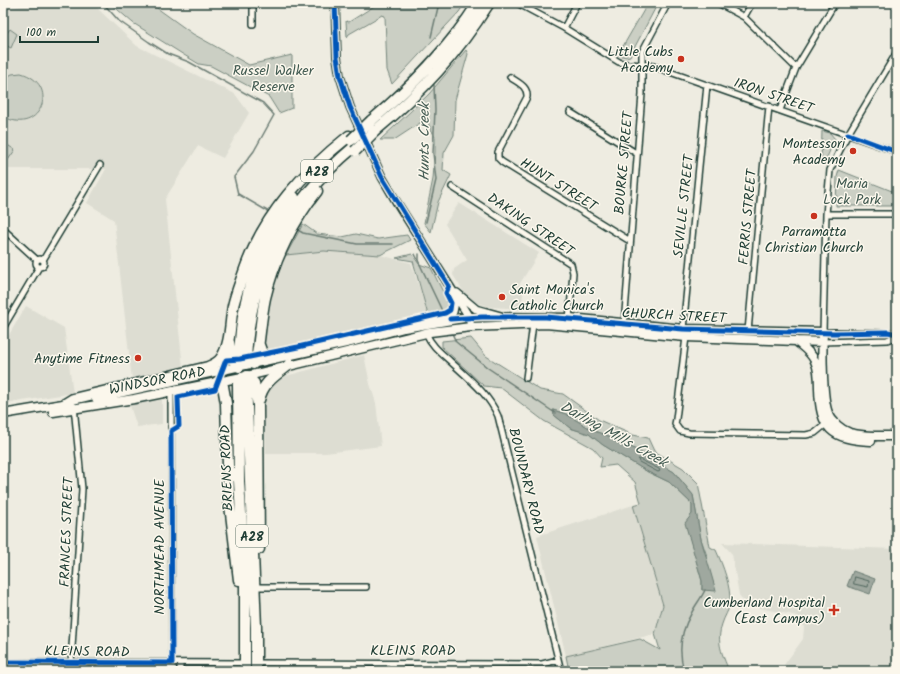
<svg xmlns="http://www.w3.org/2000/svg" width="900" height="674" font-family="Kalam,sans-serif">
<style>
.built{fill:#ddddd2}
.green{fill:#cbcfc4;stroke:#75867c;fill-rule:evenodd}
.water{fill:#9fa89f;stroke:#6c7d74}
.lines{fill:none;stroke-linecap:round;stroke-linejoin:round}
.shore{stroke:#52685f;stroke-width:1}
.stream{stroke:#6c7d74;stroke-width:1.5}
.street-casing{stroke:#1f3d34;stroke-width:8}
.secondary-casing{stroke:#1f3d34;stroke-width:10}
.primary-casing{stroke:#1f3d34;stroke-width:11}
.highway-casing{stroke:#1f3d34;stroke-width:13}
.street{stroke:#fbf7ec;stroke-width:5}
.secondary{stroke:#fbf7ec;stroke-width:7}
.primary{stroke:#fbf7ec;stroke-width:8}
.highway{stroke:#fbf7ec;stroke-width:10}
.highway-bridge-casing{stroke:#1f3d34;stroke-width:13;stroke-linecap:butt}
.highway-bridge{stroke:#fbf7ec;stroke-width:10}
.cycleway-casing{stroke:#fbf7ec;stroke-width:8}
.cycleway{stroke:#0057b8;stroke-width:5}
.poi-dot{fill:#c8321e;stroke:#fbf7ec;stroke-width:1.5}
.labels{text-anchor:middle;stroke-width:3;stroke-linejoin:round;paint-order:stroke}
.shield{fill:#fbf7ec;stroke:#61756b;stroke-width:1}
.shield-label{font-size:13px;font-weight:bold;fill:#1f3d34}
.poi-label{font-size:14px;fill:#1f3d34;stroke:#fbf7ec;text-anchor:end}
.park-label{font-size:14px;fill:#415a51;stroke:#fbf7ec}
.street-label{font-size:14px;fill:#1f3d34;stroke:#fbf7ec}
.water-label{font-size:15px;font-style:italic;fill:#455d54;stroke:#fbf7ec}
</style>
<rect width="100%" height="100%" fill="#eeece1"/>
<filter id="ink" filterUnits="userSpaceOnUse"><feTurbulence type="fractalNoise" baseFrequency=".025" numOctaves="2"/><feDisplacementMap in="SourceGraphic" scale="8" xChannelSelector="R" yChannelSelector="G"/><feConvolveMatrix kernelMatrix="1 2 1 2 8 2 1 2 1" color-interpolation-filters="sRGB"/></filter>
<g filter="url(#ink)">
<path class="built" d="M33,3l64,5 40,38 98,48 14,19 -26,45 -25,-12 -33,53 18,169 -51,12 -18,-160 -27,-17 19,-34h-103v-159z
M459,203l80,50 -20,32 5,1 -3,23 -31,-2 -16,-5 -7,-5 -14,-22 1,-6 13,-9 -22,-36z
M324,251l56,4 31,8 17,50 -161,37 -3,-7 8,-50 14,-38z
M26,306l38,22 9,65 -70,11v-59z
M364,355l6,29 6,19 5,43 -55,7h-60l-2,-48 1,-10 4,-7 17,-12z
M162,400v24l-25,3 -8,-24z
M633,505l30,100 -8,29 -89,22 -29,-120z
M722,543l175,6v122h-90l-23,-6 19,-26 1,-12 -2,-5 -9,-7 -43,-9 -5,-3 -6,-8 -7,-41z"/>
<path class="green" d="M110,3h40l43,31 56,31 43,-10v53l-13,5 -10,-16 -58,-31 -12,-2 -15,-9 -51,-32z
M379,3h86l-6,9 -67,72 -5,-14 -2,-54 -3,-1 -33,19 -2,3 -1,-16 3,1z
M648,3h10l-28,53 -4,1 -8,-2z
M10,29l7,5 -6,14 -8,-4v-6z
M466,50l2,4 -13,46 -1,35 -10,18 -1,17 8,5 -13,27 -7,30 -7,-9 9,-44 2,-27v-15l-9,-18 -32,21h-14l49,-46z
M21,73c42,12 17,65 -18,43v-37l9,-5z
M822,131l8,2 5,6 -11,25 -3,-1z
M3,142l12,8 -7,10 -5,-4z
M839,170l58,23v13h-61l1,-29z
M303,224l14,10 25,3 14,-3 22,5 29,-4 3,5 -30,15 -56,-4 -38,4z
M412,254l7,10 12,4 18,36 -1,5 -20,6 -15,-54 -17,-3z
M471,338l15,18 54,34 23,4 36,26 34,15 15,3 6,13 29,17 15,15 12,64 6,3c7,16 15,36 14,54 -1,6 -6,13 -8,20 -6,19 0,29 7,47h-160l-3,-15 74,-17 20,11 -5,-16 8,-29 -30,-100 8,-2 -6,-21 -19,-17 -16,2 2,-9 -9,-10 -49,-27 -43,-33 -17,-2 -42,-39v-6zM553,410l13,4 28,17 23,8 57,33 19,23 8,44 6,17 -5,34v-9l-16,-58 6,-9v-10l-23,-22 -21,-10 -45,-27 -14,-11 -19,-6 -16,-13z"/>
<path class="water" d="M553,410l13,4 28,17 23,8 57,33 19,23 8,44 15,52 -14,-1v-9l-17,-58 7,-9v-10l-23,-22 -21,-10 -45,-27 -14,-11 -19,-6 -16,-13z
M853,571l22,8 -5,15 -23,-8z"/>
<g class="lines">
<path class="shore" d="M639,459l20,10 1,2 -2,1 -19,-10z
M855,577l14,4 -1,6 -14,-3z"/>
<path class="stream" d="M103,3l16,18 30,21 19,12 21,8 74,41 11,12 -20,36 -20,26 4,17 31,18
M431,37l8,-34
M426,222l10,-42 -3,-27 2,-43 -1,-25
M296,229l7,4 54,11h36
M415,254l29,61
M419,254v6
M451,331l5,11 32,26 67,45
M684,671c-6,-20 -4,-38 7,-57 4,-9 10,-15 14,-24"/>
<defs>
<path id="street" d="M718,3l26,14 52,51
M519,4l45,24 55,34c11,4 22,1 34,4l244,86
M744,17l8,-14
M253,24v-21
M564,28l13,-25
M897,52l-49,82 -18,36 -4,44 -3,118h65l9,2
M510,77c8,6 18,9 17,20l-29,55v6l4,4 128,79
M780,110l16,-42 39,-65
M570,112l66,41
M452,187l119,77 2,9 -4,47
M826,214h71
M3,229l34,31
M36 263a4 4 0 1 1 8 0a4 4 0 1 1-8 0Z
M43,260l57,-95
M624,325l18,-231v-42l26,-49
M3,328l36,-61
M683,329l24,-244
M748,331l21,-225
M426,333c5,12 14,19 24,28 18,17 38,32 48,55l63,255
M686,337l-10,82 -1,5 5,7 9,2 117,2 9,-2 11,-9
M823,342l64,-2 10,-3
M526,378l7,-54
M171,392l1,271
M259,587h107
M3,662l242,1
M71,663l11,-174 -8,-83
M256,663l286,1 16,-4
M26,671v-9
M103,671v-8
M180,671v-8
M333,671v-8"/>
<path id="secondary" d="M335,3l2,54 3,19 10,31 32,70 14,24 73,116 2,10
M457,293l19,16 25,7
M435,322l18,-10 2,-10 -2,-6"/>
<path id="primary" d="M796,341c7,6 15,11 19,20 4,8 4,18 4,27 1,41 12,51 52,53
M96,398l259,-57 49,-13 65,-11 101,1 113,11 140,3c-1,17 -1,66 5,81 4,9 13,17 22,20 15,4 32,3 47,3
M53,412l81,-13 113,-23 183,-44 41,-5 75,-3 140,13 137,5
M3,414l66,-11"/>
<path id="highway" d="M371,121c41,-35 78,-72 107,-118
M376,130c47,-39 80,-75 113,-127
M229,342l2,15 8,10
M259,345l4,11 10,2
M246,357c5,-89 40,-153 108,-210
M239,358c2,-59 19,-114 55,-161
M253,364l4,-9c3,-19 4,-38 8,-57 9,-38 28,-77 52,-107
M247,376l7,7 4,22 1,144
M217,382l6,4 3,17 3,94 10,83
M246,382l10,245v44
M238,384l1,97 6,98v92
M259,400c4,-18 17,-25 31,-36
M65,404l8,-5 135,-32c5,-2 11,-5 14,-10 9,-14 8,-35 11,-51 3,-13 8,-25 12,-37 20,-56 59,-97 104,-133"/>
</defs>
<use href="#street" class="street-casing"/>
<use href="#secondary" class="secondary-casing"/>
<use href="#primary" class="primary-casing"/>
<use href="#highway" class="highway-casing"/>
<use href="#street" class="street"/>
<use href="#secondary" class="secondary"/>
<use href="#primary" class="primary"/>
<use href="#highway" class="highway"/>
<defs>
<path id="highway-bridge" d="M351,140l20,-19
M355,151l21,-21"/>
</defs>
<use href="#highway-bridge" class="highway-bridge-casing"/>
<use href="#highway-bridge" class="highway-bridge"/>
<defs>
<path id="cycleway" d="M848,134l49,18
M450,319l32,-2h64l137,12 151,4 54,-1 9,2
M3,662l169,1 -1,-232 8,-5 -1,-29 37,-8 11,-29 14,-1 58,-12 147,-34 5,-3 1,-7 -5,-10 3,-7 -67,-109 -32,-70 -10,-31 -3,-19 -2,-54"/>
</defs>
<use href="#cycleway" class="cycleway-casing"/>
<use href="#cycleway" class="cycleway"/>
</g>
</g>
<g class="poi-dot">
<circle cx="681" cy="59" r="4"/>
<circle cx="853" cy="151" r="4"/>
<circle cx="814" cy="216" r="4"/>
<circle cx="502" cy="297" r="4"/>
<circle cx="138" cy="358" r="4"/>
<path d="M832 604h4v4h4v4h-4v4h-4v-4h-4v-4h4z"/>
</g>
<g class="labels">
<g class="shield">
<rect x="301" y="160" width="32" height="22" rx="3"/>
<rect x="236" y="525" width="32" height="22" rx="3"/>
</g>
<g class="shield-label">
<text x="317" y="176">A28</text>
<text x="252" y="541">A28</text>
</g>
<g class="poi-label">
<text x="673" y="56">Little Cubs<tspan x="673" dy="16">Academy</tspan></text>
<text x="845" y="148">Montessori<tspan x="845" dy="16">Academy</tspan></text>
<text x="814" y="236" text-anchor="middle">Parramatta<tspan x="814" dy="16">Christian Church</tspan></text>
<text x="510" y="294" text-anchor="start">Saint Monica's<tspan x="510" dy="16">Catholic Church</tspan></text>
<text x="130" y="363">Anytime Fitness</text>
<text x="825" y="607">Cumberland Hospital<tspan x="825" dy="16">(East Campus)</tspan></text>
</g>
<g class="park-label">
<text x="273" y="75">Russel Walker<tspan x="273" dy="16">Reserve</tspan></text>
<text x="852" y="188">Maria<tspan x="852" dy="16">Lock Park</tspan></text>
</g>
<g class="street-label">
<text transform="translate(774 95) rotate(19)" y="5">IRON STREET</text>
<text transform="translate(623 163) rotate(-85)" y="5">BOURKE STREET</text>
<text transform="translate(559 184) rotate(32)" y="5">HUNT STREET</text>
<text transform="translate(683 206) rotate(-84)" y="5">SEVILLE STREET</text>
<text transform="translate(747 217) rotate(-85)" y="5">FERRIS STREET</text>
<text transform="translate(531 224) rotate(34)" y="5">DAKING STREET</text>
<text transform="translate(674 315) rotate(3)" y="5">CHURCH STREET</text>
<text transform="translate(157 380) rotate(-11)" y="5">WINDSOR ROAD</text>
<text transform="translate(226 468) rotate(-92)" y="5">BRIENS ROAD</text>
<text transform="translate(527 481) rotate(76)" y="5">BOUNDARY ROAD</text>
<text transform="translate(66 532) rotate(-88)" y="5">FRANCES STREET</text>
<text transform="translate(159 547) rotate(-90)" y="5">NORTHMEAD AVENUE</text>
<text x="413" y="655">KLEINS ROAD</text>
<text transform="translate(87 651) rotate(1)" y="5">KLEINS ROAD</text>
</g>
<g class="water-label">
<text transform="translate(424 142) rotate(-90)" y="5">Hunts Creek</text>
<text transform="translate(614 434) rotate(29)" y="5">Darling Mills Creek</text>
</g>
</g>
<rect width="900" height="674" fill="none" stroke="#fbf7ec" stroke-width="16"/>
<rect x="8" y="8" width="884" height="658" fill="none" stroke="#1f3d34" stroke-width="1.5" filter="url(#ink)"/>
<path d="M20 36v6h78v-6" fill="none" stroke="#1f3d34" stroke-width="2"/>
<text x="26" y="36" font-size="12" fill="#1f3d34" stroke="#fbf7ec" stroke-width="3" paint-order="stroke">100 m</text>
</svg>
